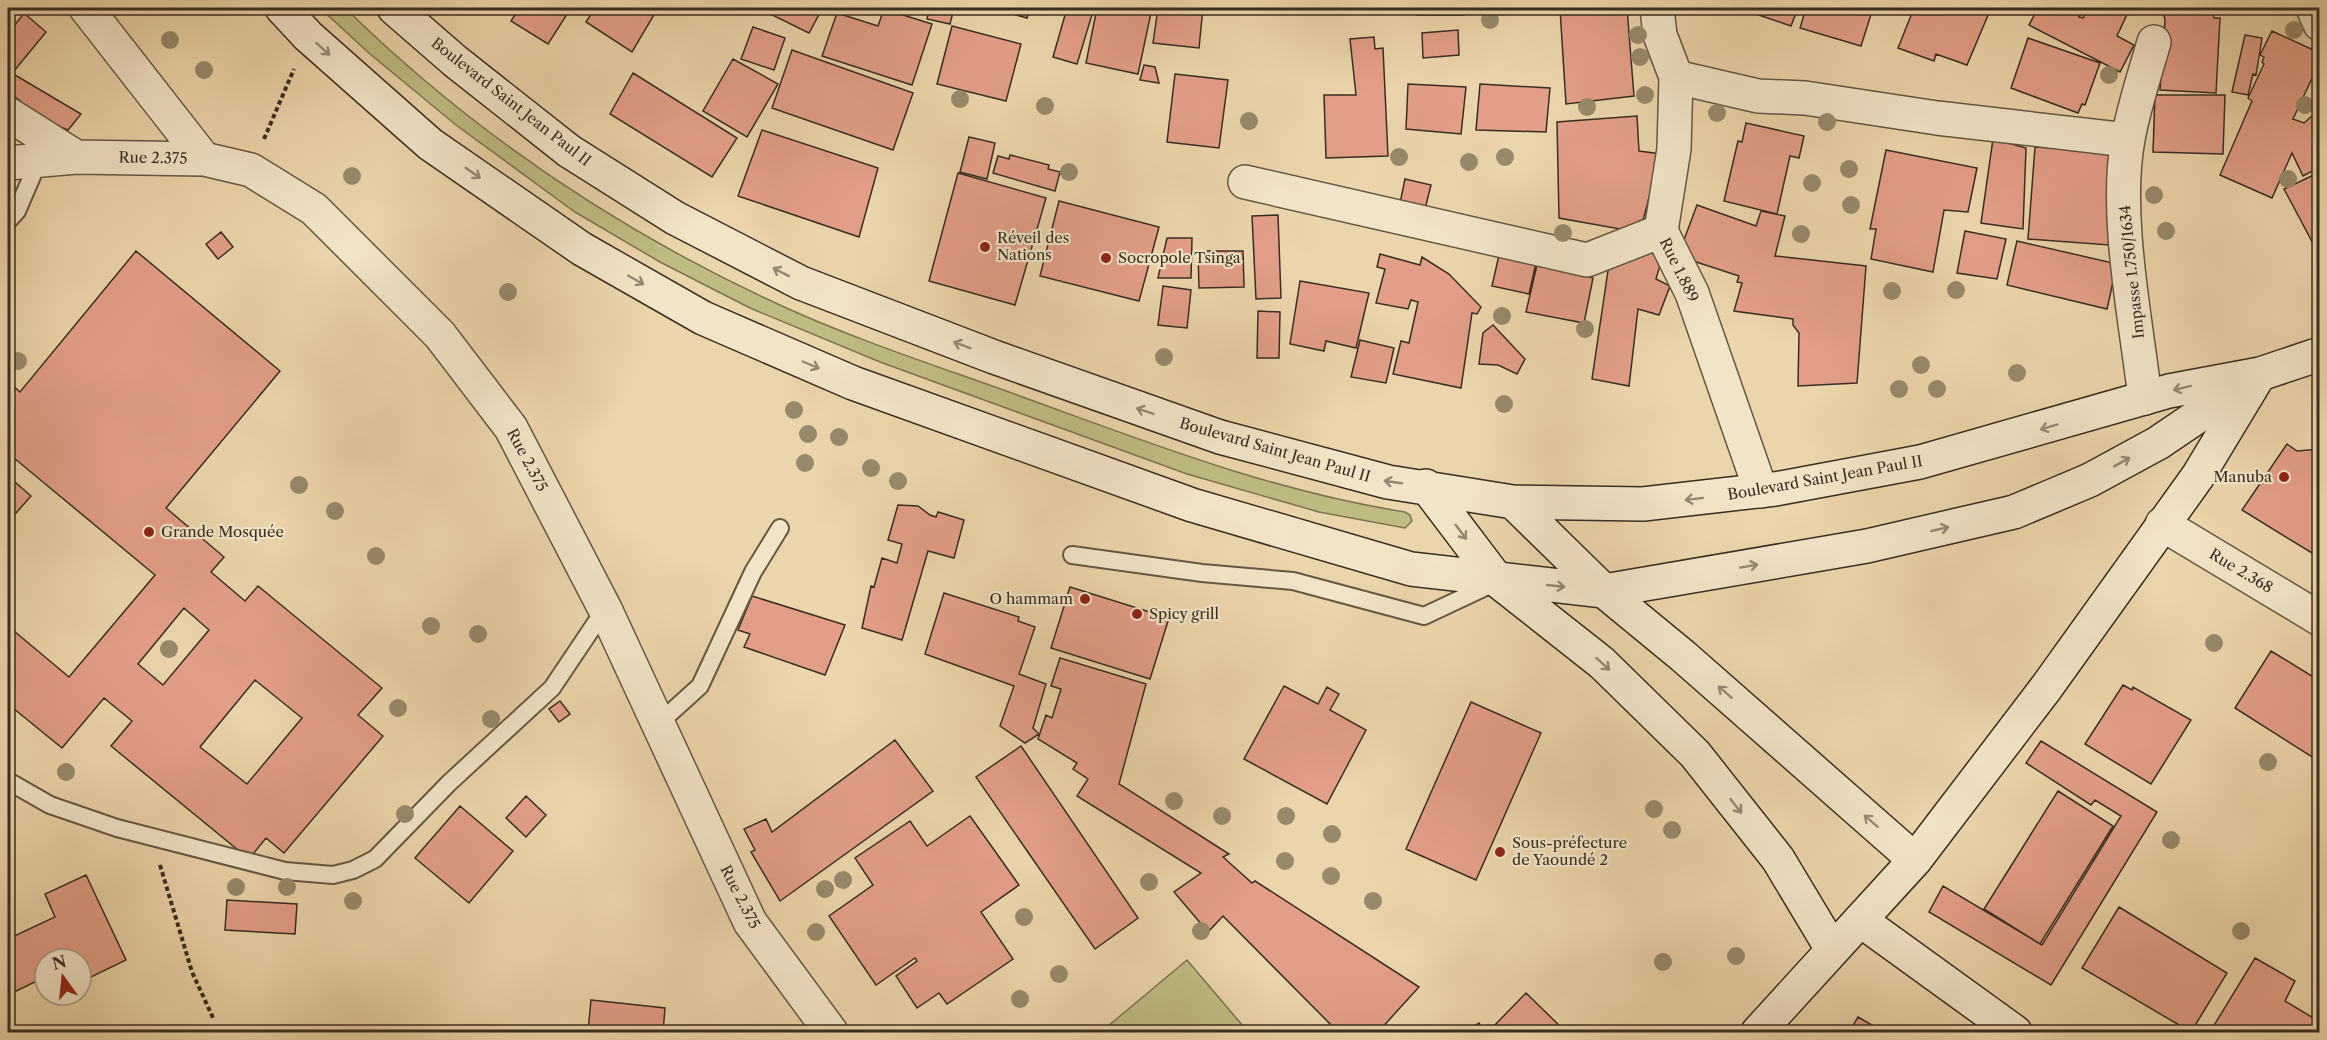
<svg xmlns="http://www.w3.org/2000/svg" width="2327" height="1040" font-family="'Libre Caslon Text',serif">
<style>
.green{fill:#bfbb83;stroke:#7c7452;stroke-width:1.5}
.building{fill:#e39e87;stroke:#382e21;stroke-width:1.5;fill-rule:evenodd}
.lines{fill:none;stroke-linecap:round;stroke-linejoin:round}
.service-casing{stroke:#655843;stroke-width:20}
.minor-casing{stroke:#655843;stroke-width:36}
.secondary-casing{stroke:#382e21;stroke-width:36}
.path{stroke:#382e21;stroke-width:4;stroke-dasharray:4.5 3;stroke-linecap:butt}
.service{stroke:#f2e4c8;stroke-width:16}
.minor{stroke:#f2e4c8;stroke-width:33}
.secondary{stroke:#f2e4c8;stroke-width:33}
.tree{fill:#97896a}
.oneway{stroke:#958974}
.poi-dot{fill:#8f2418;stroke:#f2e4c8;stroke-width:2}
.labels{text-anchor:middle;stroke-width:4.5;stroke-linejoin:round;paint-order:stroke}
.street-label{font-size:15px;fill:#382e21;stroke:#f2e4c8}
.poi-label{font-size:15px;fill:#382e21;stroke:#f2e4c8;text-anchor:start}
</style>
<rect width="100%" height="100%" fill="#ebd5aa"/>
<filter id="stains"><feTurbulence type="fractalNoise" baseFrequency=".00333" numOctaves="4"/><feColorMatrix values="0 0 0 0 .2 0 0 0 0 .09 0 0 0 0 .02 0 0 0 .5 -.17"/></filter>
<radialGradient id="worn" r=".72"><stop offset=".6" stop-color="#630" stop-opacity="0"/><stop offset="1" stop-color="#630" stop-opacity=".3"/></radialGradient>
<path class="green" d="M320,8h25c127,124 275,224 437,298 83,38 171,65 257,97 121,44 239,89 366,109l5,3 2,6 -7,7 -86,-16 -132,-38 -307,-112 -130,-54 -90,-46 -85,-50 -119,-87 -86,-71z
M1187,960l61,72h-147z"/>
<path class="building" d="M8,8h14l-14,13z
M519,8h52l-23,36 -37,-23z
M595,8h63l-26,44 -46,-30z
M766,8h64l-3,5 -6,-2 -12,22 -45,-22z
M929,8h25l-4,16 -23,-5z
M991,8h39l-3,10z
M1039,8h23l-2,5z
M1067,8h27l-17,56 -24,-7z
M1097,8h55l-14,66 -52,-11z
M1158,8h45l-4,40 -46,-5z
M1417,8h47v7h-47z
M1581,8h46l7,88 -68,8 -6,-95z
M1752,8h46l-7,18 -41,-14z
M1806,8h67l-12,38 -61,-18z
M1914,8h77l-24,57 -31,-11 -2,7 -36,-13z
M2038,8h46l-5,9 4,1 5,-10h36l5,2 -12,26 17,9 -14,27 -91,-47z
M2162,8h50l2,10h6l-4,75 -56,-3 5,-70z
M884,9l48,15 -20,61 -90,-29 15,-43 41,13z
M24,13l22,19 -37,45 -1,-43z
M952,26l69,18 -15,57 -69,-17z
M753,27l32,11 -11,32 -33,-11z
M1458,30l1,25 -36,3 -1,-25z
M2272,31l48,22v8l-27,58 11,4 16,-14v58l-17,9 -11,-23 -20,45 -52,-23 32,-74 -4,-3 16,-34 -2,-2 2,-5 -4,-2z
M2245,35l17,3 -6,37 -3,-1 -5,21 -16,-3z
M1374,37l1,12 8,-1 5,108 -62,2 -2,-63h32l-6,-56z
M2028,38l72,25 -15,42 -3,-1 -4,9 -67,-25z
M792,50l121,43 -20,57 -121,-42z
M733,59l45,25 -31,53 -44,-26z
M1144,65l11,2 4,16 -19,-3z
M633,73l104,65 -25,39 -102,-63z
M1175,74l53,6 -9,68 -52,-6z
M15,75l66,39 -13,16 -23,-9 -37,-30v-13l2,2z
M1408,84l58,3 -5,47 -55,-5z
M1480,84l70,4 -4,44 -70,-2z
M2155,95h70l-2,59 -70,-2z
M1637,116l2,35 22,3 -18,66 -12,11 -72,-13 -2,-96z
M1746,123l58,13 -5,22 -9,-2 -13,58 -53,-13 14,-60 4,1z
M762,130l116,38 -19,69 -121,-41z
M969,137l26,6 -8,36 -27,-7z
M1993,139l33,9 -3,81 -42,-6z
M2035,147l81,5 -7,93 -81,-6z
M1886,150l91,18 -9,44 -24,-2 -11,62 -62,-13 5,-30h-6z
M1010,155l39,10 -1,4 12,3 -5,19 -62,-18 5,-17 11,3z
M2320,172v75l-4,2 -32,-60z
M958,173l88,25 -31,107 -86,-24z
M1405,179l26,6 -6,24 -25,-6z
M1059,201l100,26 -20,74 -99,-25z
M1697,205l59,21 5,-15 24,5 -10,40 91,10 -9,117 -59,3 1,-53 -6,-8v-6l-59,-8 8,-28 -5,-1 2,-6 -61,-20z
M1278,215l3,83 -25,1 -4,-83z
M1965,231l41,8 -9,40 -40,-6z
M221,232l12,15 -15,12 -12,-15z
M1167,238h25l-1,40h-33z
M2017,241l100,23 -10,45 -100,-24z
M1631,244l31,14 -6,21 14,7 -11,29 -21,-6 -9,77 -37,-7 18,-122z
M136,251l144,120 -114,137 58,49 -13,15 34,29 13,-15 124,102 -24,27 25,21 -99,117 -18,-15 -17,21 -138,-113 21,-25 -28,-23 -42,50 -54,-44v-78l61,51 86,-102 -147,-122v-72l12,11zM184,608l25,22 -46,55 -25,-21zM255,680l47,38 -55,66 -47,-37z
M1198,251h45l1,36 -45,1z
M1380,254l40,11 2,-8 27,17 32,33 -4,7 -5,-1 -11,75 -68,-14 8,-33 8,2 9,-41 -7,-2 -3,9 -32,-6 9,-34 -8,-2z
M1499,255l37,8 -7,31 -37,-8z
M1537,265l56,13 -9,45 -58,-11z
M1300,281l69,12 -13,55 -30,-7 -2,10 -34,-7z
M1163,286l28,4 -4,38 -29,-3z
M1258,311l22,1 -1,46h-22z
M1493,325l32,34 -8,15 -19,-9 -19,-1 4,-31z
M1360,340l34,8 -8,35 -35,-6z
M2287,444l10,7 23,-2v92l-8,12 -70,-43z
M8,476l23,20 -22,25 -1,-2z
M898,505l20,1 12,9 6,2 2,-5 26,8 -10,38 -26,-7 -26,89 -40,-12 9,-42 3,1 8,-29 15,5 5,-19 -14,-4z
M1070,587l99,31 -19,61 -99,-31z
M944,593l75,24 -1,4 17,6 -16,47 27,10 -13,44 6,6 -14,9 -25,-17 14,-40 -89,-32z
M752,596l93,29 -20,50 -81,-28 6,-13 -12,-4z
M2271,651l49,30v81l-85,-54z
M1060,658l86,26 -27,100 110,70 -6,3 29,26 3,-2 164,106 -41,45h-40l-115,-116 -15,16 -34,-40 27,-19 -124,-77 11,-17 -15,-10 4,-6 -39,-24 8,-24 6,3 9,-29 -10,-3z
M2123,685l9,5 1,-3 58,33 -40,64 -66,-40z
M1284,686l34,18 9,-17 12,7 -9,16 36,20 -39,74 -83,-45z
M560,701l10,13 -11,8 -10,-13z
M1471,702l70,31 -65,147 -70,-31z
M895,740l38,51 -153,110 -29,-49 4,-2 -11,-21 22,-10 6,13z
M2041,741l116,71 -106,173 -122,-73 14,-26 99,59 79,-129 -26,-16 -4,5 -65,-42z
M1021,746l117,172 -43,31 -119,-172z
M2058,791l55,35 -73,118 -56,-35z
M526,796l20,19 -20,22 -20,-19z
M460,806l53,45 -44,52 -54,-45z
M970,816l49,69 -38,27 32,47 -66,45 -8,-11 -22,15 -21,-32 21,-15 -2,-3 -39,27 -47,-69 44,-31 -18,-27 55,-37 17,25z
M86,875l40,85 -39,19 -6,-20h-36v18l-37,18v-56l47,-22 -10,-23z
M2320,883v15l-7,-4z
M227,900l70,4 -2,30 -70,-4z
M2119,907l108,66 -36,59 -109,-64z
M2255,958l40,23 -10,20 35,21v10h-110z
M1526,993l40,39 -77,-1z
M591,1000l74,8 -2,24h-75z
M1858,1017l26,15h-35z
M1479,1023l5,9h-19z"/>
<g class="lines">
<defs>
<path id="service" d="M8,221l9,-10 22,-51
M1072,555l130,18 91,8 131,35 68,-32
M658,724l42,-38 53,-114 27,-44
M8,781l42,24 67,23 168,43 48,4 20,-5 22,-11 74,-76 103,-95 53,-79"/>
<path id="minor" d="M86,8l118,151
M1657,8l3,27 16,42 -2,72 -13,82 31,62 69,198
M2313,8l7,16
M1676,77l82,19 47,2 132,20 190,22
M8,114l68,43
M8,163l68,-6 128,2 47,11 63,39 126,126 71,93 94,181 145,313 81,110
M1245,182l342,78 74,-29
M2145,398c-9,-78 -31,-183 -17,-259 6,-33 17,-65 26,-97
M2162,524l158,95"/>
<path id="secondary" d="M282,8l26,28 122,108 152,105 121,69 150,65 339,122 219,64 193,22 263,-45 147,-34 76,-32 68,-37 102,-69
M394,8l61,53 114,90 106,67 126,65 193,74 226,80 168,45 125,20 130,2 132,-15 145,-27 249,-71 91,-17 60,-20
M1426,486l72,95 104,82 93,91 83,105 54,90
M1513,502l91,89 79,65 232,204
M1860,920l155,112
M1758,1032l157,-172 131,-172 152,-212 58,-96"/>
</defs>
<use href="#service" class="service-casing"/>
<use href="#minor" class="minor-casing"/>
<use href="#secondary" class="secondary-casing"/>
<path class="path" d="M264,139l30,-70
M160,865l32,107 22,48"/>
<use href="#service" class="service"/>
<use href="#minor" class="minor"/>
<use href="#secondary" class="secondary"/>
</g>
<g class="tree">
<circle cx="1490" cy="20" r="9"/>
<circle cx="2294" cy="30" r="9"/>
<circle cx="1638" cy="35" r="9"/>
<circle cx="170" cy="40" r="9"/>
<circle cx="1640" cy="57" r="9"/>
<circle cx="204" cy="70" r="9"/>
<circle cx="2109" cy="75" r="9"/>
<circle cx="1645" cy="95" r="9"/>
<circle cx="960" cy="99" r="9"/>
<circle cx="2305" cy="105" r="9"/>
<circle cx="1045" cy="106" r="9"/>
<circle cx="1587" cy="107" r="9"/>
<circle cx="1717" cy="113" r="9"/>
<circle cx="1249" cy="121" r="9"/>
<circle cx="1827" cy="122" r="9"/>
<circle cx="1399" cy="157" r="9"/>
<circle cx="1505" cy="157" r="9"/>
<circle cx="1469" cy="162" r="9"/>
<circle cx="1849" cy="169" r="9"/>
<circle cx="1069" cy="172" r="9"/>
<circle cx="352" cy="176" r="9"/>
<circle cx="2288" cy="179" r="9"/>
<circle cx="1812" cy="183" r="9"/>
<circle cx="2154" cy="195" r="9"/>
<circle cx="1851" cy="205" r="9"/>
<circle cx="2166" cy="231" r="9"/>
<circle cx="1563" cy="233" r="9"/>
<circle cx="1801" cy="234" r="9"/>
<circle cx="1956" cy="290" r="9"/>
<circle cx="1892" cy="291" r="9"/>
<circle cx="508" cy="292" r="9"/>
<circle cx="1502" cy="316" r="9"/>
<circle cx="1585" cy="329" r="9"/>
<circle cx="1164" cy="357" r="9"/>
<circle cx="18" cy="361" r="9"/>
<circle cx="1921" cy="365" r="9"/>
<circle cx="2017" cy="373" r="9"/>
<circle cx="1899" cy="389" r="9"/>
<circle cx="1937" cy="389" r="9"/>
<circle cx="1504" cy="404" r="9"/>
<circle cx="794" cy="410" r="9"/>
<circle cx="808" cy="434" r="9"/>
<circle cx="839" cy="437" r="9"/>
<circle cx="805" cy="463" r="9"/>
<circle cx="871" cy="468" r="9"/>
<circle cx="898" cy="481" r="9"/>
<circle cx="299" cy="485" r="9"/>
<circle cx="335" cy="511" r="9"/>
<circle cx="376" cy="556" r="9"/>
<circle cx="431" cy="626" r="9"/>
<circle cx="478" cy="634" r="9"/>
<circle cx="2214" cy="643" r="9"/>
<circle cx="169" cy="649" r="9"/>
<circle cx="398" cy="708" r="9"/>
<circle cx="491" cy="719" r="9"/>
<circle cx="2268" cy="762" r="9"/>
<circle cx="66" cy="772" r="9"/>
<circle cx="1174" cy="801" r="9"/>
<circle cx="1654" cy="809" r="9"/>
<circle cx="405" cy="814" r="9"/>
<circle cx="1222" cy="816" r="9"/>
<circle cx="1286" cy="816" r="9"/>
<circle cx="1672" cy="830" r="9"/>
<circle cx="1332" cy="834" r="9"/>
<circle cx="2171" cy="840" r="9"/>
<circle cx="1285" cy="861" r="9"/>
<circle cx="1331" cy="876" r="9"/>
<circle cx="843" cy="880" r="9"/>
<circle cx="1149" cy="882" r="9"/>
<circle cx="236" cy="887" r="9"/>
<circle cx="287" cy="887" r="9"/>
<circle cx="825" cy="889" r="9"/>
<circle cx="353" cy="901" r="9"/>
<circle cx="1373" cy="901" r="9"/>
<circle cx="1024" cy="917" r="9"/>
<circle cx="1201" cy="931" r="9"/>
<circle cx="2241" cy="931" r="9"/>
<circle cx="816" cy="932" r="9"/>
<circle cx="1736" cy="956" r="9"/>
<circle cx="1663" cy="962" r="9"/>
<circle cx="1059" cy="974" r="9"/>
<circle cx="1020" cy="999" r="9"/>
</g>
<defs><path id="oneway-shaft" d="M-6 0H5M1.5-3L5.5 0L1.5 3" fill="none" stroke-width="1.6" stroke-linecap="round" stroke-linejoin="round" transform="scale(1.5)"/></defs>
<g class="oneway">
<use href="#oneway-shaft" transform="translate(323 49) rotate(42)"/>
<use href="#oneway-shaft" transform="translate(473 173) rotate(35)"/>
<use href="#oneway-shaft" transform="translate(781 272) rotate(-153)"/>
<use href="#oneway-shaft" transform="translate(636 280) rotate(30)"/>
<use href="#oneway-shaft" transform="translate(962 345) rotate(-159)"/>
<use href="#oneway-shaft" transform="translate(811 365) rotate(23)"/>
<use href="#oneway-shaft" transform="translate(2182 388) rotate(166)"/>
<use href="#oneway-shaft" transform="translate(1145 411) rotate(-161)"/>
<use href="#oneway-shaft" transform="translate(2049 427) rotate(163)"/>
<use href="#oneway-shaft" transform="translate(2122 462) rotate(-29)"/>
<use href="#oneway-shaft" transform="translate(1393 482) rotate(-172)"/>
<use href="#oneway-shaft" transform="translate(1694 499) rotate(173)"/>
<use href="#oneway-shaft" transform="translate(1940 529) rotate(-13)"/>
<use href="#oneway-shaft" transform="translate(1461 532) rotate(53)"/>
<use href="#oneway-shaft" transform="translate(1749 566) rotate(-10)"/>
<use href="#oneway-shaft" transform="translate(1556 586) rotate(6)"/>
<use href="#oneway-shaft" transform="translate(1603 664) rotate(42)"/>
<use href="#oneway-shaft" transform="translate(1725 692) rotate(-139)"/>
<use href="#oneway-shaft" transform="translate(1736 806) rotate(52)"/>
<use href="#oneway-shaft" transform="translate(1871 821) rotate(-139)"/>
</g>
<g class="poi-dot">
<circle cx="985" cy="247" r="6"/>
<circle cx="1106" cy="258" r="6"/>
<circle cx="2284" cy="477" r="6"/>
<circle cx="149" cy="532" r="6"/>
<circle cx="1085" cy="599" r="6"/>
<circle cx="1137" cy="614" r="6"/>
<circle cx="1500" cy="852" r="6"/>
</g>
<g class="labels">
<g class="street-label">
<text transform="translate(511 102) rotate(38)" y="5">Boulevard Saint Jean Paul II</text>
<text transform="translate(153 158) rotate(1)" y="5">Rue 2.375</text>
<text transform="translate(1679 270) rotate(64)" y="5">Rue 1.889</text>
<text transform="translate(2132 272) rotate(-96)" y="5">Impasse 1.750/1634</text>
<text transform="translate(1275 450) rotate(16)" y="5">Boulevard Saint Jean Paul II</text>
<text transform="translate(527 460) rotate(62)" y="5">Rue 2.375</text>
<text transform="translate(1825 478) rotate(-10)" y="5">Boulevard Saint Jean Paul II</text>
<text transform="translate(2241 571) rotate(31)" y="5">Rue 2.368</text>
<text transform="translate(740 897) rotate(63)" y="5">Rue 2.375</text>
</g>
<g class="poi-label">
<text x="997" y="243">Réveil des<tspan x="997" dy="17">Nations</tspan></text>
<text x="1118" y="263">Socropole Tsinga</text>
<text x="2272" y="482" text-anchor="end">Manuba</text>
<text x="161" y="537">Grande Mosquée</text>
<text x="1073" y="604" text-anchor="end">O hammam</text>
<text x="1149" y="619">Spicy grill</text>
<text x="1512" y="848">Sous-préfecture<tspan x="1512" dy="17">de Yaoundé 2</tspan></text>
</g>
</g>
<rect width="2327" height="1040" fill="none" stroke="#ebd5aa" stroke-width="30"/>
<rect x="9" y="9" width="2309" height="1022" fill="none" stroke="#382e21" stroke-width="3"/>
<rect x="15" y="15" width="2297" height="1010" fill="none" stroke="#382e21" stroke-width="1.5"/>
<g transform="translate(63 977) rotate(345)"><circle r="28" fill="#f2e4c8" stroke="#a89b85" stroke-width="1.5"/>
<path d="M0-4.5L10 22L0 15L-10 22Z" fill="#8f2418"/>
<text y="-9" font-size="16" font-weight="bold" text-anchor="middle" fill="#382e21">N</text>
</g>
<rect width="100%" height="100%" filter="url(#stains)"/>
<rect width="100%" height="100%" fill="url(#worn)"/>
</svg>
